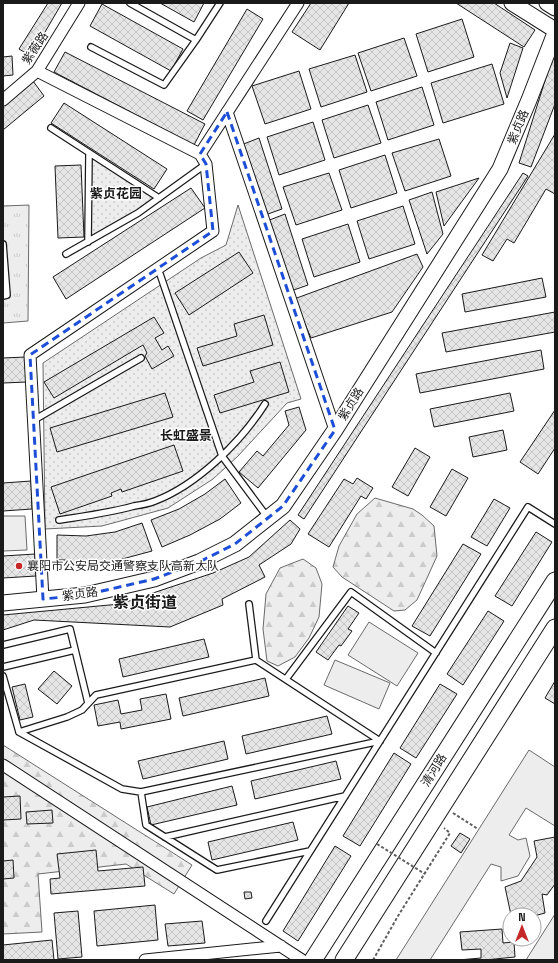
<svg xmlns="http://www.w3.org/2000/svg" width="558" height="963" font-family="'Space Grotesk','Noto Sans SC',sans-serif">
<style>
.grass{fill:url(#grass-tufts);stroke:#6a6a6a}
.forest{fill:url(#forest-firs);stroke:#6a6a6a}
.park{fill:url(#park-dots);stroke:#6a6a6a}
.built{fill:#ededed;stroke:#6a6a6a}
.building{fill:url(#building-cross-hatch);stroke:#1a1a1a}
.lines{fill:none;stroke-linecap:round;stroke-linejoin:round}
.lane-casing{stroke:#1a1a1a;stroke-width:8}
.street-casing{stroke:#1a1a1a;stroke-width:13}
.secondary-casing{stroke:#1a1a1a;stroke-width:17}
.primary-casing{stroke:#1a1a1a;stroke-width:19}
.path{stroke:#5f5f5f;stroke-width:2;stroke-dasharray:3 2;stroke-linecap:butt}
.lane{stroke:#fff;stroke-width:5.5}
.street{stroke:#fff;stroke-width:11}
.secondary{stroke:#fff;stroke-width:15}
.primary{stroke:#fff;stroke-width:17}
.path-bridge{stroke:#5f5f5f;stroke-width:2;stroke-dasharray:3 2;stroke-linecap:butt}
.marked{fill:none;stroke:#1d4ed8;stroke-width:3;stroke-dasharray:8 5;stroke-linejoin:round}
.poi-dot{fill:#c62828;stroke:#fff;stroke-width:1.5}
.labels{text-anchor:middle;stroke-width:3;stroke-linejoin:round;paint-order:stroke}
.street-label{font-size:12px;fill:#1a1a1a;stroke:#fff}
.poi-label{font-size:12px;fill:#1a1a1a;stroke:#fff;text-anchor:start}
.neighbourhood-label{font-size:13px;font-weight:bold;fill:#1a1a1a;stroke:#fff}
.district-label{font-size:16px;font-weight:bold;fill:#1a1a1a;stroke:#fff}
</style>
<defs>
<pattern id="grass-tufts" width="24" height="20" patternUnits="userSpaceOnUse"><rect width="24" height="20" fill="#ededed"/><path d="M3 7l-1-3M5 7V3M7 7l1-3M15 17l-1-3M17 17v-4M19 17l1-3" fill="none" stroke="#cbcbcb"/></pattern>
<pattern id="forest-firs" width="22" height="20" patternUnits="userSpaceOnUse"><rect width="22" height="20" fill="#ededed"/><path d="M5 1l3.5 6h-7zM16 11l3.5 6h-7z" fill="#cbcbcb"/></pattern>
<pattern id="park-dots" width="8" height="8" patternUnits="userSpaceOnUse"><rect width="8" height="8" fill="#ededed"/><path d="M2 2h.1M6 6h.1" fill="none" stroke="#cbcbcb" stroke-width="1.8" stroke-linecap="round"/></pattern>
<pattern id="building-cross-hatch" width="8" height="8" patternUnits="userSpaceOnUse"><rect width="8" height="8" fill="#e6e6e6"/><path d="M0 0l8 8M0 8l8-8" fill="none" stroke="#c5c5c5"/></pattern>
</defs>
<rect width="100%" height="100%" fill="#fff"/>
<path class="grass" d="M29,205l-1,116 -25,2v-117z"/>
<path class="forest" d="M375,498l38,11 9,6 12,11 3,30 -20,44 -12,10 -11,1 -52,-34 -9,-10 6,-21 18,-32z
M303,559l13,9 6,16 -3,33 -10,21 -14,19 -17,9 -11,-5 -4,-32 3,-35 14,-26z
M3,745l189,120 -18,29 -48,-30 -88,10 4,58 -39,2z"/>
<path class="park" d="M89,153l70,45 -71,44z
M238,205l63,194 -14,4 -49,53 -25,23 -45,29 -66,18 -57,3 -2,-166 158,-105 25,-13z"/>
<path class="built" d="M3,516h22l2,34 -24,1z
M369,622l49,31 -21,33 -49,-31z
M335,660l55,23 -11,26 -55,-24z
M529,750l26,17v59l-29,-18 -17,27 9,5 8,-2 4,18 -12,20 -17,5v-14l-10,-3 -61,96h-34z
M555,914v46h-29z"/>
<path class="building" d="M48,3h14l-31,53 -12,-7z
M160,3h44l-10,19z
M311,3h38l-29,47 -28,-18z
M456,3h38l41,27 -11,17z
M102,4l81,45 -12,22 -81,-45z
M247,9l16,10 -60,101 -16,-9z
M462,19l12,38 -46,15 -12,-38z
M404,38l13,38 -46,15 -13,-38z
M510,43l13,5 -16,50 -7,-25z
M555,49v55l-24,63 -12,-4z
M65,52l140,72 -11,21 -140,-73z
M355,55l12,37 -46,15 -12,-38z
M12,56l1,19 -10,1v-19z
M492,64l12,40 -61,19 -12,-40z
M299,71l12,38 -46,15 -13,-38z
M33,81l11,15 -41,34v-24z
M422,87l12,38 -46,15 -12,-38z
M64,103l103,66 -13,20 -103,-66z
M368,105l13,38 -47,15 -12,-38z
M313,122l12,38 -46,15 -12,-38z
M555,134v60l-9,-5 -32,54 -7,-4 -14,22 -11,-6z
M259,138l23,71 -17,6 -24,-70z
M439,139l12,37 -46,15 -13,-38z
M385,155l12,38 -46,15 -12,-38z
M81,165l3,72 -26,1 -3,-72z
M329,173l13,37 -46,15 -13,-38z
M523,173l5,3 -224,343 -6,-4z
M479,178l-35,48 -8,-34z
M191,188l14,20 -139,91 -13,-22z
M432,192l11,42 -16,20 -18,-54z
M403,206l12,38 -46,15 -12,-38z
M285,214l23,71 -17,6 -24,-70z
M348,224l12,38 -46,15 -12,-38z
M239,252l14,21 -64,42 -14,-22z
M417,254l6,13 -31,45 -81,26 -17,-39z
M542,278l4,19 -81,15 -3,-18z
M555,312v20l-109,20 -4,-19z
M264,315l9,30 -70,21 -6,-18 40,-12 -3,-12z
M154,317l10,16 -9,5 7,12 6,-4 6,10 -22,13 -7,-13 2,-3 -4,-8 -89,53 -10,-16z
M541,350l3,19 -124,24 -4,-19z
M26,357l1,25 -24,1v-25z
M280,362l9,30 -69,21 -6,-18 40,-13 -4,-11z
M165,393l8,24 -116,35 -7,-24z
M510,393l4,18 -80,16 -4,-18z
M299,407l7,23 -48,58 -19,-16 18,-21 6,5 26,-31 -4,-14z
M555,410v38l-17,26 -18,-12z
M503,430l4,20 -34,7 -4,-20z
M174,445l9,26 -61,21 -1,-3 -10,4 1,3 -52,18 -9,-27z
M415,448l15,9 -22,39 -16,-9z
M452,469l16,9 -22,38 -16,-9z
M357,478l16,10 -7,11 -5,-3 -32,51 -21,-13 36,-55 9,5z
M225,479l16,24 -21,16 -30,16 -28,12 -11,-27 28,-11 26,-15z
M31,481l1,28 -29,2v-28z
M494,499l16,9 -23,38 -16,-9z
M290,520l10,9 -9,15 -32,21 6,12 -43,22 1,6 -53,22 -136,-7 -31,10v-15l117,-11 93,-31 36,-16z
M142,523l10,28 -37,10 -25,5h-16v-2h-7v-4h-10v-25l29,1 29,-4z
M536,532l16,10 -40,64 -17,-10z
M463,544l18,10 -51,82 -18,-10z
M35,554l1,22 -33,2v-22z
M348,606l11,7 -11,16 4,2 -11,15 -2,-1 -11,15 -12,-8z
M488,611l16,10 -41,64 -16,-11z
M204,639l5,18 -86,20 -4,-18z
M54,671l18,15 -15,18 -19,-15z
M265,678l4,18 -86,20 -4,-18z
M555,681v23l-10,-6z
M25,684l8,33 -13,3 -8,-33z
M440,684l17,10 -41,64 -16,-10z
M166,694l5,25 -50,10 -1,-7 -22,4 -4,-21 24,-5 3,14 21,-4 -2,-11z
M327,716l5,18 -86,20 -4,-18z
M224,741l4,18 -85,20 -5,-18z
M394,753l17,11 -51,82 -17,-10z
M336,761l5,18 -86,20 -4,-18z
M232,786l5,19 -86,20 -4,-18z
M20,796l1,23 -18,1v-23z
M52,810l1,13 -26,1 -1,-12z
M293,822l5,18 -86,20 -4,-18z
M460,833l10,6 -9,14 -10,-7z
M555,837v47l-8,11 -5,-1 3,19 -11,3 -23,-1 -6,-28 16,-6 16,-24 -3,-16z
M335,846l16,10 -53,85 -15,-10z
M96,850l2,21 45,-4 2,19 -94,8 -1,-15 10,-1 -3,-24z
M13,860l1,18 -11,1v-18z
M244,892h7l1,6 -7,1z
M155,905l3,35 -61,6 -3,-35z
M78,911l4,46 -24,2 -4,-46z
M202,921l3,22 -37,3 -3,-22z
M502,929l1,14 11,-1 1,15 -30,3h-27l23,-2v-9l-19,1 -2,-18z
M52,940l2,20h-51v-15z"/>
<g class="lines">
<defs>
<path id="lane" d="M130,3l66,37 24,-37
M91,47l73,38 32,-45
M51,128l108,70
M88,242l1,-89
M3,244l4,51 -4,1
M66,254l72,-41 68,-49
M160,274l62,182 46,62
M34,420l107,-62
M59,520c26,-4 50,-7 75,-14 7,-1 14,-2 21,-5 42,-16 86,-59 110,-97
M249,604l7,56
M3,645l67,-16 18,74
M3,667l72,-17
M3,676l16,56
M286,679l65,-87 85,61
M141,792l239,-51
M165,837l180,-41
M310,851l-93,19 -71,-45 -5,-33 -19,-3 -103,-57 48,-15 15,-7 14,-15 160,-35 124,81
M266,921l262,-414 27,17"/>
<path id="street" d="M37,71l163,83 6,10 7,67 -183,124 13,244
M3,100l34,-29 42,-68
M227,112l108,318
M200,154l98,-151
M3,765l299,195
M145,960l136,-14"/>
<path id="secondary" d="M512,3l43,27
M547,3l8,5
M3,603l82,-8 69,-16 45,-17 36,-18 48,-38 52,-76 165,-261 29,-69 26,-67"/>
<path id="primary" d="M313,960l242,-379
M344,960l211,-332"/>
</defs>
<use href="#lane" class="lane-casing"/>
<use href="#street" class="street-casing"/>
<use href="#secondary" class="secondary-casing"/>
<use href="#primary" class="primary-casing"/>
<path class="path" d="M453,813l25,16
M373,960l25,-44 52,-83 -6,-5"/>
<use href="#lane" class="lane"/>
<use href="#street" class="street"/>
<use href="#secondary" class="secondary"/>
<use href="#primary" class="primary"/>
<path class="path-bridge" d="M377,844l48,30"/>
</g>
<path class="marked" d="M227,112l108,318 -52,76 -48,38 -36,18 -45,17 -69,16 -42,4 -13,-244 183,-124 -7,-67 -6,-10z"/>
<circle class="poi-dot" cx="19" cy="566" r="4"/>
<g class="labels">
<g class="street-label">
<text transform="translate(35 48) rotate(-56)" y="4">紫薇路</text>
<text transform="translate(518 127) rotate(-67)" y="4">紫贞路</text>
<text transform="translate(351 404) rotate(-58)" y="4">紫贞路</text>
<text transform="translate(80 594) rotate(-8)" y="4">紫贞路</text>
<text transform="translate(434 770) rotate(-58)" y="4">清河路</text>
</g>
<g class="poi-label">
<text x="27" y="570">襄阳市公安局交通警察支队高新大队</text>
</g>
<g class="neighbourhood-label">
<text x="116" y="198">紫贞花园</text>
<text x="186" y="440">长虹盛景</text>
</g>
<g class="district-label">
<text x="145" y="608">紫贞街道</text>
</g>
</g>
<rect width="558" height="963" fill="none" stroke="#1a1a1a" stroke-width="8"/>
<g transform="translate(522 927)"><circle r="19" fill="#ffffff" stroke="#a3a3a3"/>
<path d="M0-3L7 15L0 10L-7 15Z" fill="#c62828"/>
<text y="-6" font-size="11" font-weight="bold" text-anchor="middle" fill="#1a1a1a">N</text>
</g>
</svg>
